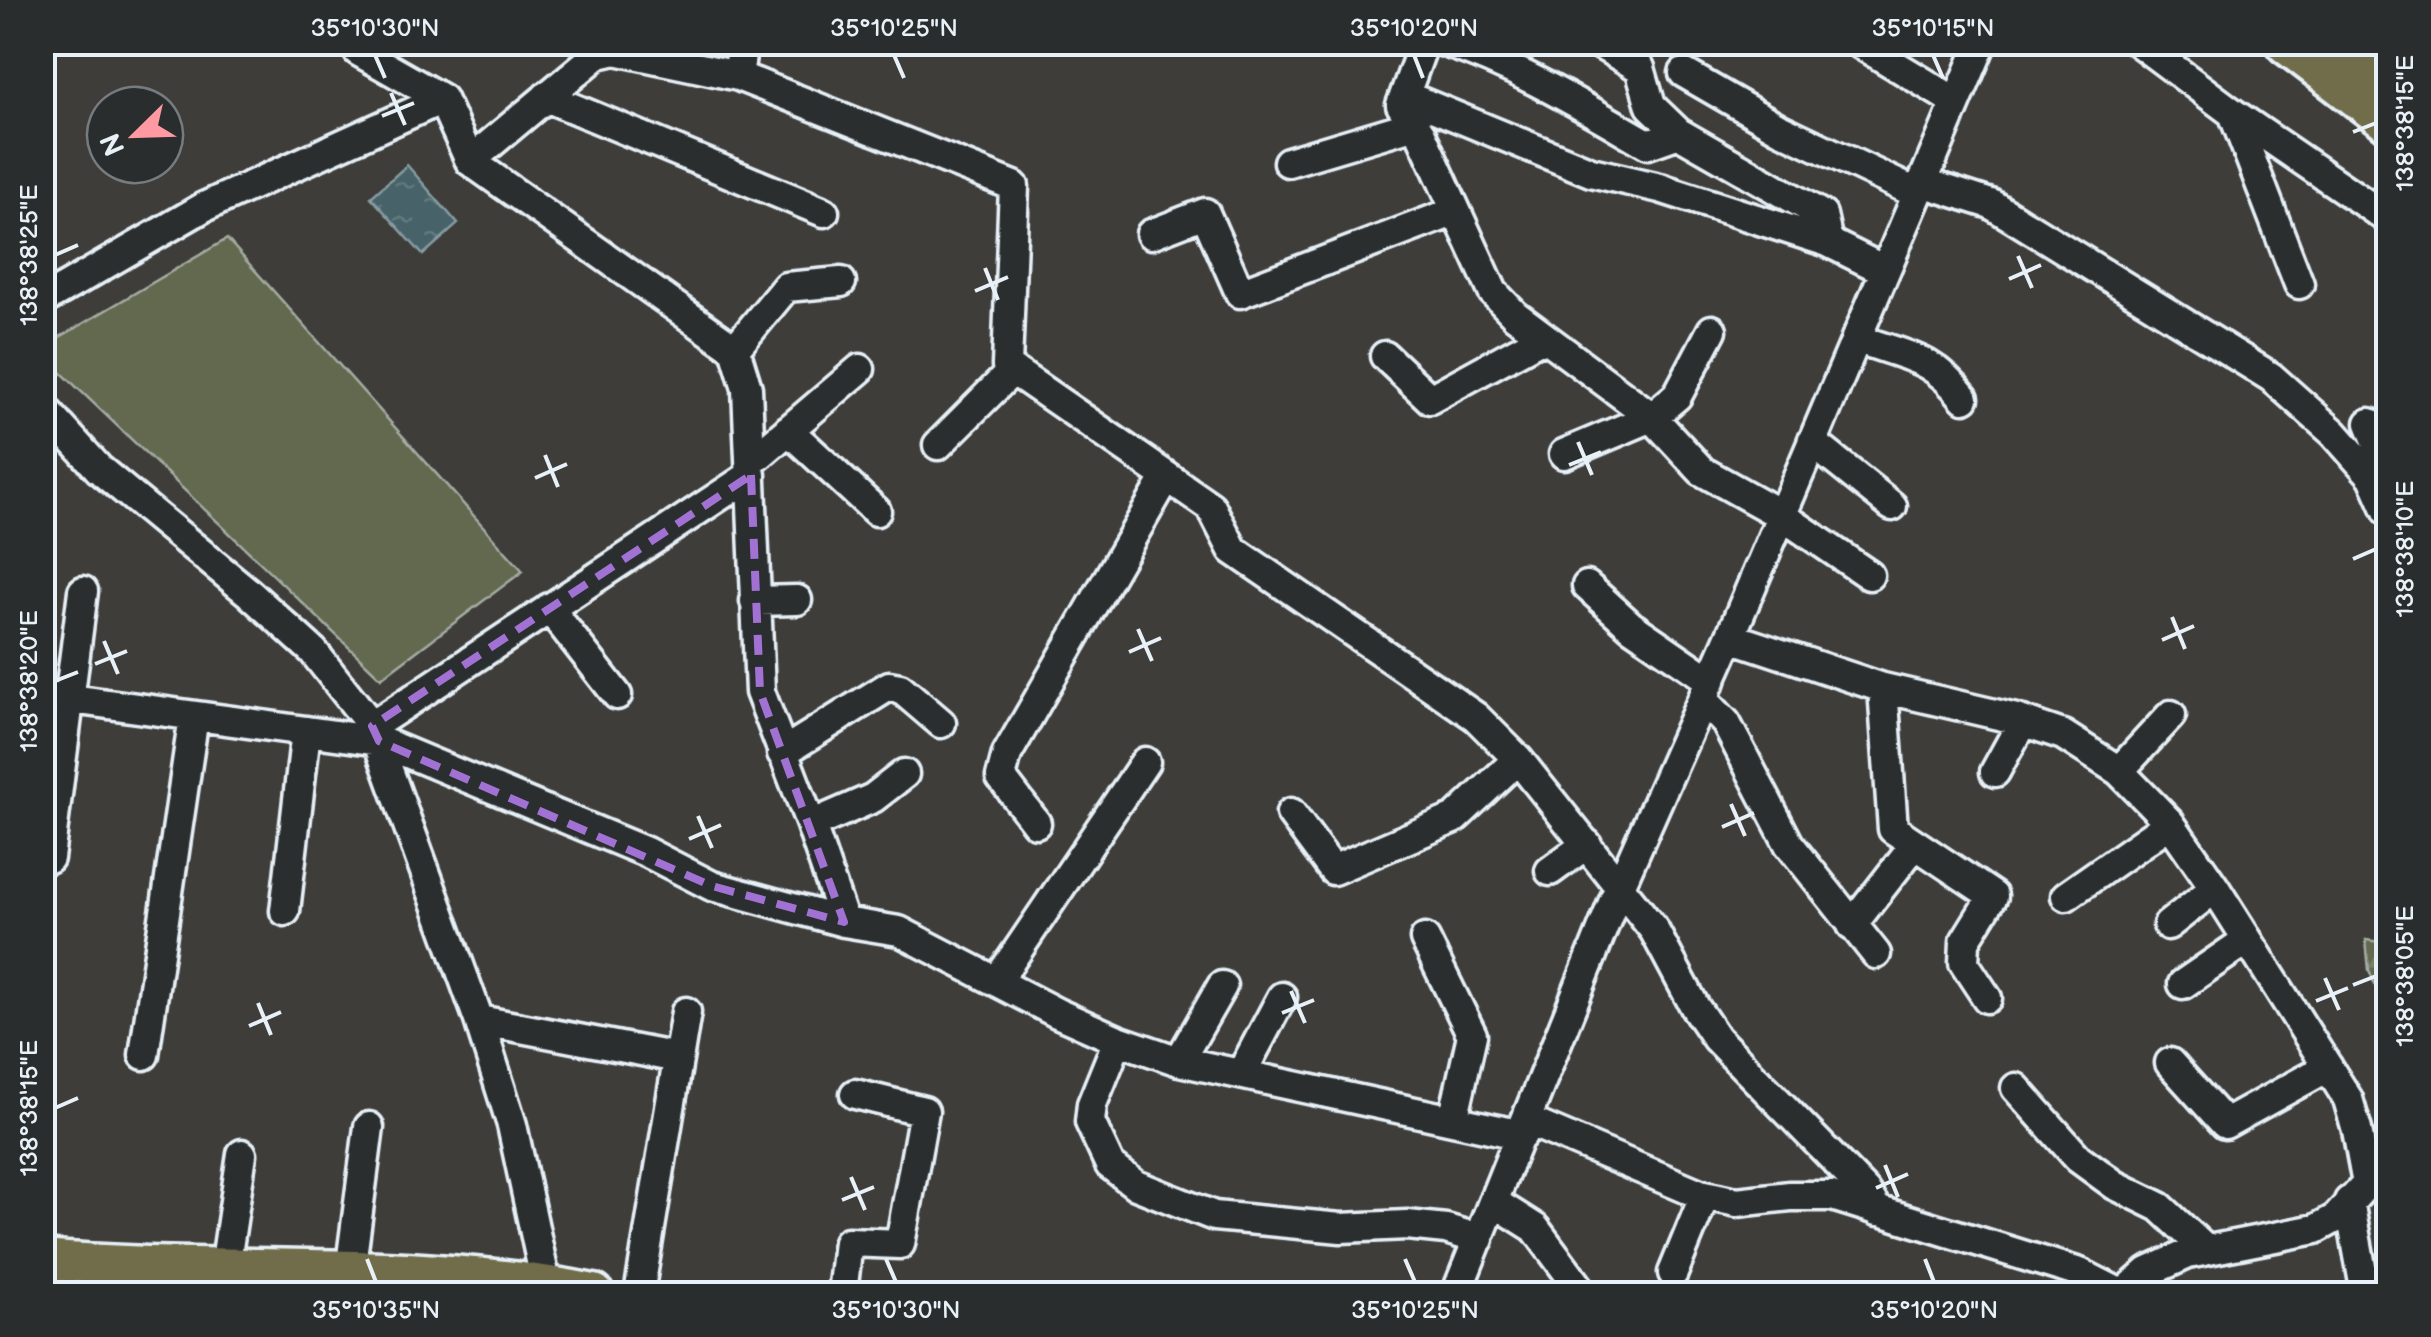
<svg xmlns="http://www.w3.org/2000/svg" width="2431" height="1337" font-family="'Balsamiq Sans',sans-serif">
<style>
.forest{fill:url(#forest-firs);stroke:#a5ada4;stroke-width:2.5}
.park{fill:#62694f;stroke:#a5ada4;stroke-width:2.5}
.water{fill:url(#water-ripples);stroke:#879ca2;stroke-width:2.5}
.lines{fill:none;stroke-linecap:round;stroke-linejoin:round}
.minor-casing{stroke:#e8f1f8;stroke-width:35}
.major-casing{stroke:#e8f1f8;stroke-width:45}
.highway-casing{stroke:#e8f1f8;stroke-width:50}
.minor{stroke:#2a2d2e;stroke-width:28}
.major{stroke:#716d4b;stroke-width:38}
.highway{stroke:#716d4b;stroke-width:42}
.marked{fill:none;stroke:#a171d3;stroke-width:8;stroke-dasharray:20 12;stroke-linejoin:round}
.ticks{fill:none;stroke:#e8f1f8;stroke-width:4}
.neatline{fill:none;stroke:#e8f1f8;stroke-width:4}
.ticks-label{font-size:25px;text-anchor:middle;fill:#e8f1f8}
</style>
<defs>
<pattern id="forest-firs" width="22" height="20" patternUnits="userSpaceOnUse" patternTransform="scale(2.5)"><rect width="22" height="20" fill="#62694f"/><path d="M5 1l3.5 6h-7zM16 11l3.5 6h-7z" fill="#787f69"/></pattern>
<pattern id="water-ripples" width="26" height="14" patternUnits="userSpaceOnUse" patternTransform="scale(2.5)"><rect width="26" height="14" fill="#466369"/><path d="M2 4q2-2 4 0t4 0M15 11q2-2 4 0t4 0" fill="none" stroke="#617a7f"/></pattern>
</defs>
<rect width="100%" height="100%" fill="#3e3d39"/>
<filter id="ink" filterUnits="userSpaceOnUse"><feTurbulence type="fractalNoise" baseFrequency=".01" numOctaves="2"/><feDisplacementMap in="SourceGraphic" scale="20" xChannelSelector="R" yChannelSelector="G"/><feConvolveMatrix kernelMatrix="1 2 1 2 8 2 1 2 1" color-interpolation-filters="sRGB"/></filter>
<g filter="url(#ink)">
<path class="forest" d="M2366,940l16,2 6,16v59l-19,-47z
M167,1282l101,12h-225l-1,-7z"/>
<path class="park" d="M227,239l296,332 -142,107 -338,-323v-8z"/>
<path class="water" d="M407,165l51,59 -35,31 -52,-58z"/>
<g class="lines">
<defs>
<path id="minor" d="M355,42l3,9 84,48 28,62 265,188 12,39 13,304 51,133 33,97
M1424,42l-23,63 20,29 72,158 22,23 137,102 50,54 79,44 88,60
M1444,42c73,24 138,64 204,102l31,-11
M1596,42l44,26 11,38 28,27 143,82 6,27 56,28
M1857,42l99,60
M2138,42l95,71 155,106
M1684,73l95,55 137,65
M738,76l5,-34
M1406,96l185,76 69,16 168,54
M546,97l278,115
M2233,113l66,171
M470,161l128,-107 17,-4 123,26 276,110 -7,180 204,141 22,43 243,167 42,42 136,171 41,77 21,31 149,153 13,20
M1288,162l124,-37
M1922,182l69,22 280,173 63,56 39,44 15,34
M1151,234l54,-21 35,80 216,-82
M42,301l162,-94 238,-108
M1856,338c49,19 74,16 108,60
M735,349l51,-62 55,-5
M1385,356l45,43 113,-62
M42,406l57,63 149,123 65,59 59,75 107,294 33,105 34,159
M2370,423l11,28 -8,26
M788,430l88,81
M1812,442l80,64
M938,445l74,-74
M1564,454l88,-37 25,-21 35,-66
M751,462l109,-93
M1587,586l44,40 80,55
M755,601l42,-1
M549,608l68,87
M1730,637l153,51 133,31 47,16 56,36 51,52 45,65 133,211 9,31 10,54
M1883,688l10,141 100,67 -28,45 -1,22 23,35
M42,695l337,46 267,111 66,34 132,36 55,9 158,82 61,27 61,21 343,74
M1703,699l23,24 63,121 87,110
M372,726l379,-251
M782,753l107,-67 11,2 41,35
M2119,771l52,-56
M1995,772l28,-51
M1291,813l42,57 122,-52 63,-59
M1036,823l-35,-46 6,-23 159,-276
M811,825l62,-27 31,-24
M49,858l34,-267
M1550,871l37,-27
M2066,896l104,-73
M285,911l21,-180
M1852,925l63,-81
M2168,925l47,-37
M1425,939l47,96 -19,85
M997,981l148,-219
M2183,984l64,-44
M479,1020l199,38
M1118,1040l-26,64 -2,18 20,43 26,20 78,31 127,12 66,-3 39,4 33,10
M144,1055l50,-339
M1179,1061l43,-75
M2170,1063l55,61 103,-57
M1241,1074l41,-77
M2016,1088l62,70 37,27 45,22 46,43
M1528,1121l172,73 37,8 53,-6h42l248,77 41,21
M2349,1201l17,93
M1494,1202l41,26 49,66
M225,1268l17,-114
M350,1272l19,-145
M1673,1273l32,-78
M639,1294l47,-282
M842,1294l6,-52 52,2 24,-133 -69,-17
M1456,1294l163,-406 111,-251 252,-595
M2123,1294l25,-22 40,-18 128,-25 20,-11 52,-58"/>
<path id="major" d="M42,1260c184,16 372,-3 552,34"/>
<path id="highway" d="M2287,42l101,77
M2345,42l43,34"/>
</defs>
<use href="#minor" class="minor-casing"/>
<use href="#major" class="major-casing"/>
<use href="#highway" class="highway-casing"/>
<use href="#minor" class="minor"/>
<use href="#major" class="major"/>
<use href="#highway" class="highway"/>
</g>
</g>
<path class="marked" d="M751,475l9,217 84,230 -132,-36 -333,-145 -7,-15z"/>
<path class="ticks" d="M375,55l10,23M894,55l10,23M1414,55l9,23M1933,55l10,23M391,93l14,32M382,116l32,-13M2353,132l23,-9M55,255l23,-10M2018,256l14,32M985,268l13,32M2009,279l32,-14M975,291l33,-14M1578,442l14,33M545,455l13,32M1569,465l32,-13M535,478l32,-14M2353,559l23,-10M2172,617l13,32M1138,629l14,32M2162,640l32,-14M104,641l14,33M1129,652l32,-14M95,664l32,-13M55,681l23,-9M1731,804l14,32M698,816l14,32M1722,827l32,-14M689,839l32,-14M2325,978l14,32M2353,985l23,-9M1291,991l14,32M2316,1001l32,-13M258,1003l13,32M1282,1013l32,-13M249,1026l32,-14M55,1108l23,-10M1885,1165l13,32M851,1177l14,33M1876,1188l32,-14M842,1200l32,-13M367,1259l9,23M886,1259l10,23M1405,1259l10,23M1925,1259l9,23"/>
<rect width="2431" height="1337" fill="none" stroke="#2a2d2e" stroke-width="110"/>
<g transform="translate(135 135) rotate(247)"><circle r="48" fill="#2a2d2e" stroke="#767b7f" stroke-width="2.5"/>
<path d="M0-8L18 38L0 25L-18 38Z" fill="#ff9aa2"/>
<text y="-15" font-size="28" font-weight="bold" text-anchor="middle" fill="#e8f1f8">N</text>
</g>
<rect x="55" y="55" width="2321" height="1227" class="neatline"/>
<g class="ticks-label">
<text x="375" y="36">35°10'30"N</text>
<text x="894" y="36">35°10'25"N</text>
<text x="1414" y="36">35°10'20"N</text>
<text x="1933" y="36">35°10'15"N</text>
<text transform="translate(2404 123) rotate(-90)" y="9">138°38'15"E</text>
<text transform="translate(28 255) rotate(-90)" y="9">138°38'25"E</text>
<text transform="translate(2404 549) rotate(-90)" y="9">138°38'10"E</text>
<text transform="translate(28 681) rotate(-90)" y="9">138°38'20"E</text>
<text transform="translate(2404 976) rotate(-90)" y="9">138°38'05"E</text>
<text transform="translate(28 1108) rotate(-90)" y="9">138°38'15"E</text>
<text x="376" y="1318">35°10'35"N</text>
<text x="896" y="1318">35°10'30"N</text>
<text x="1415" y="1318">35°10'25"N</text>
<text x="1934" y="1318">35°10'20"N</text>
</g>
</svg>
